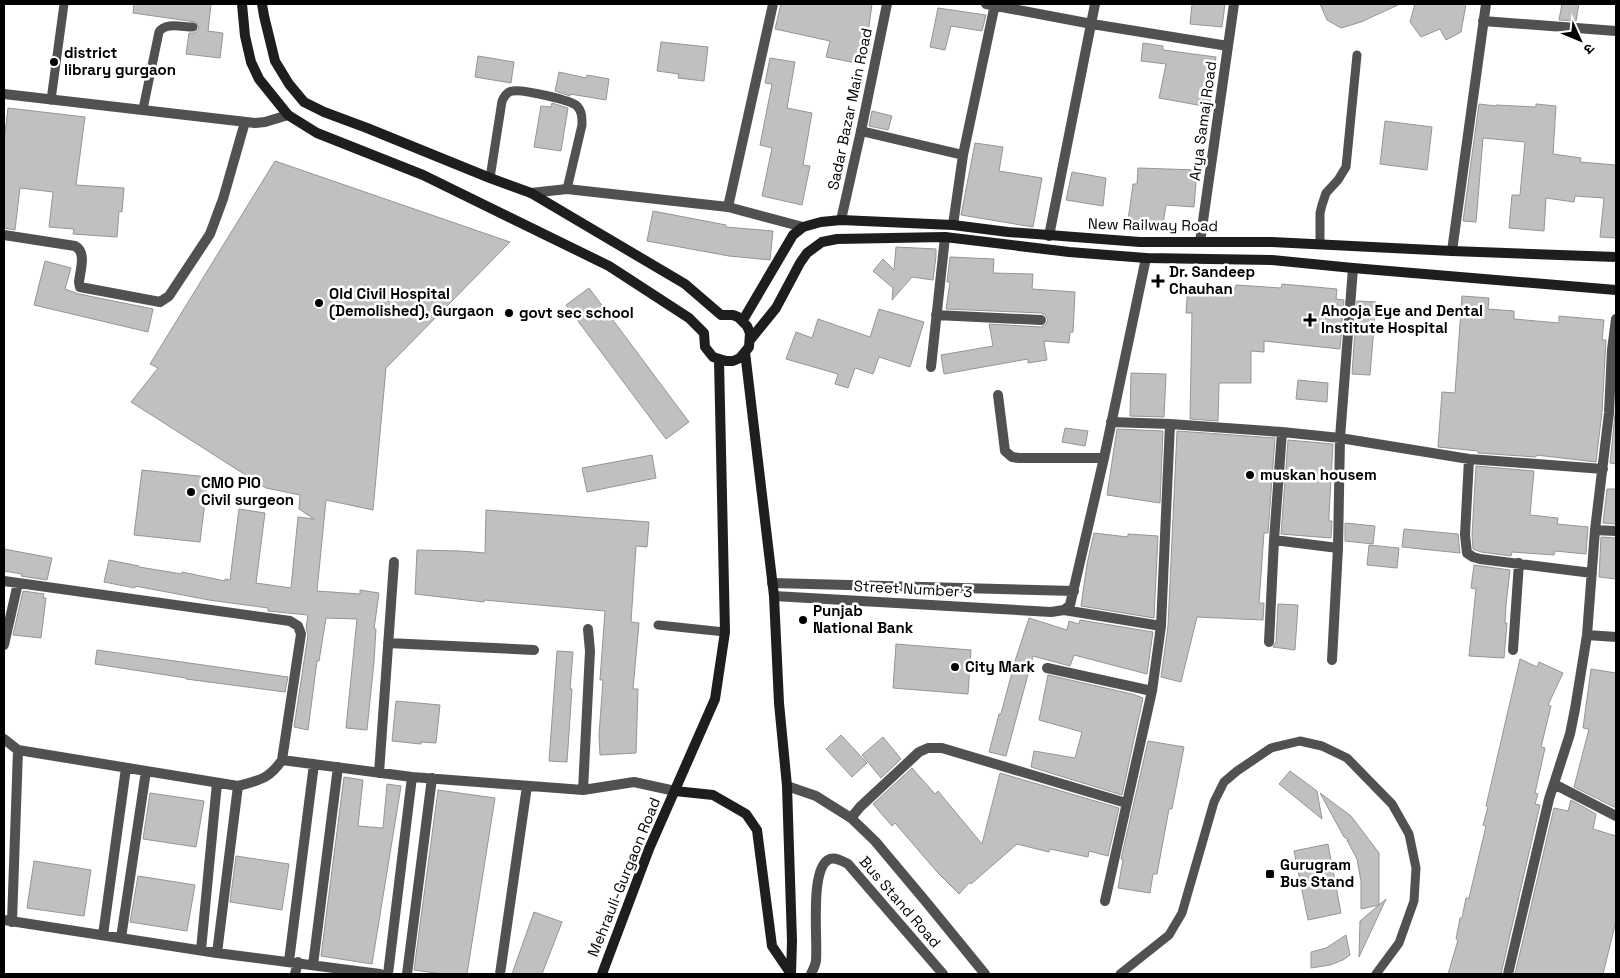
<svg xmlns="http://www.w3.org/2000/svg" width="1620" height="978" font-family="'Space Grotesk','Noto Sans Devanagari',sans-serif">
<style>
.building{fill:#c0c0c0;stroke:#959595}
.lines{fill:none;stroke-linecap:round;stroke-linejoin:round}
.service{stroke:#515151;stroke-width:9}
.minor{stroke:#515151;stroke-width:10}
.tertiary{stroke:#515151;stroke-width:10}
.secondary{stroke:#1e1e1e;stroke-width:10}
.poi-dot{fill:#000;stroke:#fff;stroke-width:2}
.labels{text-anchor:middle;stroke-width:5;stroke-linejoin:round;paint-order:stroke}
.poi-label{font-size:15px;font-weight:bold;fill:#000;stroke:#fff;text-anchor:start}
.street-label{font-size:15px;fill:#000;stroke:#fff}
</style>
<rect width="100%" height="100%" fill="#fff"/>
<path class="building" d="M134,4h77l-3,27 15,2 -3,25 -34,-4 3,-21h6l4,-5 -3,-6 -63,-9z
M781,4h91l-4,30 -7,30 -35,-7 4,-16 -55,-12z
M1192,4h33l-3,23 -32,-3z
M1320,4h80l-39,18 -20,6 -14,-8z
M1415,4h51l-5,28 -15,8 -6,-11 -19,8 -11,-15z
M1562,4h17l-3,17 -17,-1z
M938,8l48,7 -4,16 -31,-5 -6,24 -15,-3z
M661,42l47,5 -4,34 -26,-3 1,-4 -22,-3z
M1143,43l20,3v4l53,7 -4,27h2l-5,23 -50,-9 7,-34 -25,-3z
M478,56l36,6 -3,21 -36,-6z
M770,58l25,4 -8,46 25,5 -9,52 7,1 -8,39 -40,-9 10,-48 -12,-3 12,-61 -7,-1z
M559,72l27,6 1,-3 22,4 -3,21 -36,-6v2l-15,-5z
M552,103l16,5 -7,43 -27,-4 7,-41 10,1z
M1479,104l17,2v-1l40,2v-3l20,2 -3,48 28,4 -1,4 36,3v73l-16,-1 4,-39 -29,-2 -1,6 -28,-4 -2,33 -35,-3 3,-33h8l5,-53 -42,-4 -7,84 -13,-1z
M8,108l77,9 -9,68 48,3 -2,24 -3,-1 -2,26 -44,-3 1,-5 -25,-2 4,-35 -33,-4 -5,42 -11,-2v-87z
M872,111l20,5 -4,14 -19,-4z
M1385,121l47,6 -5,43 -47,-6z
M975,143l28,4 -4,24 43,7 -9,49 -72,-12z
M275,161l235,81 -124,126 -13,142 -47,-10 -9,91 43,3v-4l19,3 -5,36h2l-2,33 -7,68 -21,-2 11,-109 -31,-1 -7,43h-2l-9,69 -14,-3 14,-92 -2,-7 2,-13 -40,-4v-3l-59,-8 -74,-14v2l-31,-6 5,-22 30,6v1l43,7v-2l43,9v-2l5,1 9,-71 26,4 -9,70 35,5 7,-71 16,2 -15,-10 1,-14 -34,-7 -135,-86 27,-34 -8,-4z
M1138,168l59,2 -3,37 -28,-2 -4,26 -22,-3v2l-13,-2 6,-44h4z
M1072,172l34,6 -3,28 -37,-6z
M653,211l73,14v2l47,4 -3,29 -41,-4 -82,-15z
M896,247l40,2v7l-3,24 -21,-3 -20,23 1,-12 -20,-17 10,-12 11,11z
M950,257l44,2 -1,14 40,1 -1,15 43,3 -2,40h-3l-1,11 -25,-2 3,19 -19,3v-4l-84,15 -3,-19 52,-9 -4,-22 52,3 5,-3 2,-4 -3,-5 -4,-2 -95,-4 4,-27h-3z
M45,261l26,7 -6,21 14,5 74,15 -5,23 -114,-27z
M1282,284l55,5 -1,10 8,1 -4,49 -76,-8v11l-13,-1v32h-32l-1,38 -28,-2 2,-106h-6l2,-28 47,4 1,-4 45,3z
M589,288l100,134 -23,17 -100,-134z
M1462,296l27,2 -1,11 26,2v8l45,4v-7l45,4 -2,20h4l-4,72 -6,50 -60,-7v2l-58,-4v-2l-40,-4 4,-55 13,1z
M1357,301l19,1 -6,73 -18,-1z
M879,309l45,13 -14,45 -31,-10 -6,17 -18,-6 -7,20 -13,-4 3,-10 -52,-15 10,-27 16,6 6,-19 52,18z
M1131,373l35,1 -2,43 -34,-1z
M1298,380l30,3 -1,19 -31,-3z
M1616,405v59l-6,-1z
M1065,428l23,3 -3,15 -23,-4z
M1117,429l46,2 -3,72 -53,-8z
M1177,431l98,7 -7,95h-4l-5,70h5l-1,17 -66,-3 -16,65 -20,-5 7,-51z
M1288,440l45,4 -4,71v6h3l-1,17 -50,-4z
M652,455l4,23 -69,14 -5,-24z
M1476,466l58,5 -4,44 28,3 -1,6 31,3 -2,27 -31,-3 -1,4 -42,-3 -1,4 -30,-4 -8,-3 -1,-14z
M142,470l66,7 -8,65 -66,-7z
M1607,489h9v35l-13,-1z
M486,510l163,12 -2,25 -11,-1 -5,76 8,1 -6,66h5l-2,64 -36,2 -1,-20 4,-55h-3l5,-69 -121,-11v2l-69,-8 2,-44 44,1 24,2z
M1345,523l30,3 -2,18 -28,-3z
M1404,529l54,5 2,19 -58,-6z
M1094,533l34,4v-3l30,2 -4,82 -73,-12 6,-42z
M1601,537l15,1v41l-17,-2z
M1369,545l30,3 -2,20 -30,-3z
M4,549l48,9 -5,22 -26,-4 1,-2 -18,-3z
M1474,565l36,5 -4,35 -1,18h2l-3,35 -35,-2 7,-67 -5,-1z
M23,591l21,3 -1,4h3l-5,40 -28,-3z
M1278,604l20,1 -3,45 -22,-3 3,-5z
M1029,618l38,12 2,-9 10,3 1,-4 73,12 -6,42 -73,-19 -4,11 -37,-10 -27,100 -17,-4 10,-38h2l14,-53z
M896,644l75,6 -3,44 -75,-6z
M97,650l191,27 -3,15 -99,-13v-1l-91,-14z
M557,651l16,1 -3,37h2l-5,73 -18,-1z
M1520,659l17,8 2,-5 24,11 -15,32 3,1 -10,41 4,1 -10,45 3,1 -3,10 5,1 -39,169h-53l10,-34 -2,-1 4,-21h2l4,-20h3l17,-72 -3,-1 5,-18 -2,-1z
M1591,669l25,4v135l-42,-21 15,-58 -6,-1z
M1048,675l84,19 11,4 -21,97 -91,-28 3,-16 41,7 7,-26 -43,-12z
M396,701l44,4 -4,38 -15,-1v2l-29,-3z
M841,735l26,28 -15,14 -26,-28z
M883,737l18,22 -20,19 -19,-23z
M1148,741l36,6 -12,62h-3l-12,65h-4l-3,19 -32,-5 5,-29h-2z
M912,768l23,26 3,-3 44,53 18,-71 119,35 -11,48 -19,-5 -1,6 -38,-8 -1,3 -32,-8 -46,40 -1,-2 -11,12 -22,-22 -42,-49 -3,3 -19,-22z
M1290,771l27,20 5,28 -43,-35z
M344,777l19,3 -5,46 25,2 4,-44 14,2 -29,178 -51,-8z
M438,790l57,8 -28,176h-24l-29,-4z
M150,793l54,8 -8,46 -53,-8z
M1320,793l31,23 28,37v52l7,-6 -27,58 1,-36 19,-16 -18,4v-28l-4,-22 -10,-19h2l-5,-3z
M1571,800l25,14 -3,15 23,7v85l-13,53h-88l39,-166 14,3z
M1328,844l13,69 -33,7 -14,-69z
M236,856l53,8 -7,46 -52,-8z
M34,861l57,9 -7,46 -57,-8z
M138,876l57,9 -8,46 -57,-9z
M534,912l28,10 -20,52h-30z
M1346,935l4,20 -7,5 -13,5 -19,3v-16l15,-4z"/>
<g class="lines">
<path class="service" d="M51,100l13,-96
M143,109l16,-77c6,-10 23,-5 34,-5
M490,178l12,-77c2,-4 5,-10 11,-10 9,-2 58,9 64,15 5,5 5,12 5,19l-15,64
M1320,244v-31l2,-8 4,-12 12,-13 8,-13 11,-112
M658,625l67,7
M1120,974l49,-39 13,-22 32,-111 10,-20 13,-11 34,-23 29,-7 22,5 25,12 45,46 17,30 7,34 -2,33 -15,42 -23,31"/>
<path class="minor" d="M986,4l106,20 136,22
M1483,21l133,10
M861,131l102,24
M728,207l45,-203
M953,225l10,-70 32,-151
M4,235l71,11c12,6 5,25 4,36l1,5 80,15 9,-6 41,-62 13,-35 22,-77
M1049,236l46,-232
M1200,242l34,-238
M1452,251l34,-247
M936,315l105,5
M931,367l14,-130
M998,395l7,56 7,6 7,1h85
M1111,422l59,2 112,8 58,6 129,21 134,10
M1469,459l-4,76 2,18 6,4 7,2 112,14
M1595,530l21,1
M1274,540l64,8
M4,581l286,40 8,5 3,8 -19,126
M772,583l302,8
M774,596l277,16 13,-2 6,-5 34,-147 42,-200
M1064,610l97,16
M1587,635l29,2
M1269,642l5,-102 8,-108
M388,643l146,7
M4,645l14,-62
M1513,650l6,-87
M1332,660l6,-112 2,-110 13,-170
M1047,668l105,23
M4,739l14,11 220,36c22,-6 31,-7 44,-26l130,17 171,13 51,-8 41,9
M379,773l15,-211
M1554,784l62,32
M583,790l7,-139 -2,-22
M851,818l9,-11 59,-55 9,-4h14l184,55
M1105,901l47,-210 9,-65 9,-202
M4,920l213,33 163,21
M12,922l6,-172
M103,935l23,-167
M121,938l25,-167
M201,950l16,-167
M217,953l21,-167
M289,961l25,-197
M313,965l25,-198
M295,974l3,-12
M388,974l24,-197
M407,974l25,-196
M500,974l27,-188
M1508,974l41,-175 21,-65 5,-25 12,-74 8,-105 14,-117 3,-63 4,-31"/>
<path class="tertiary" d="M4,94l251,29 10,-1 23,-7
M531,193l36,-4 161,18 75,20
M841,220l20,-89 26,-127
M787,786l29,10 35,22 24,23 52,62 58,71
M811,974c2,-4 5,-10 5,-14 2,-19 -7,-94 14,-101 6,-2 12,2 18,5l95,110"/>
<path class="secondary" d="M242,4l3,32 6,26 8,17 29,36 29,18 106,42 186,91 80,52 15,15 1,14 8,10 13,4h7l7,-3 9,-11 1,-14 -3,-7 -9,-9 -5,-2h-12l-36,-31 -154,-91 -41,-15 -123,-50 -43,-16 -20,-10 -15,-18 -14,-23 -11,-45 -2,-12
M743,320l50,-85 10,-8 18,-5 20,-2 112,5 55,7 132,10h132l180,9 164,6
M750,340l26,-32 24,-45 7,-10 15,-11 15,-3 108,-2 124,15 77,6 126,2 81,8 263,22
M745,352l29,244 5,107 8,83 5,155 -1,33
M675,791l38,4 33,19 11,16 15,116 19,28
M602,974l47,-125 66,-150 10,-67 -6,-272"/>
</g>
<g class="poi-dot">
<circle cx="54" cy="62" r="5"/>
<path d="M1155.5 273.5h5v5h5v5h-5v5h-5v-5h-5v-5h5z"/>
<circle cx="319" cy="303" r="5"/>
<circle cx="509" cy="313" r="5"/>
<path d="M1307.5 312.5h5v5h5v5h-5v5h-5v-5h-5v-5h5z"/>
<circle cx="1250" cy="475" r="5"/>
<circle cx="191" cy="492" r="5"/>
<circle cx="803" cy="620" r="5"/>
<circle cx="955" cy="667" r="5"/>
<rect x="1265" y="869" width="10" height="10" rx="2.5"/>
</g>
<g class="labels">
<g class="poi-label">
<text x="64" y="58">district<tspan x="64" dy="17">library gurgaon</tspan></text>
<text x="1169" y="277">Dr. Sandeep<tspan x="1169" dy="17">Chauhan</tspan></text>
<text x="329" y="299">Old Civil Hospital<tspan x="329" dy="17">(Demolished), Gurgaon</tspan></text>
<text x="1321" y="316">Ahooja Eye and Dental<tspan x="1321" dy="17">Institute Hospital</tspan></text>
<text x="519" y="318">govt sec school</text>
<text x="1260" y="480">muskan housem</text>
<text x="201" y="488">CMO PIO<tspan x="201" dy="17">Civil surgeon</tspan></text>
<text x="813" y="616">Punjab<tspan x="813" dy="17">National Bank</tspan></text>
<text x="965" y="672">City Mark</text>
<text x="1280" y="870">Gurugram<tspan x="1280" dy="17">Bus Stand</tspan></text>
</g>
<g class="street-label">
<text transform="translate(850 109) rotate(-78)" y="5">Sadar Bazar Main Road</text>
<text transform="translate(1203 121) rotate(-82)" y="5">Arya Samaj Road</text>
<text transform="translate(1153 225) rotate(1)" y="5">New Railway Road</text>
<text transform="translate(913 589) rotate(3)" y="5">Street Number 3</text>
<text transform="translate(624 877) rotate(-68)" y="5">Mehrauli-Gurgaon Road</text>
<text transform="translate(900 902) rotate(49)" y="5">Bus Stand Road</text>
</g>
</g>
<rect width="1620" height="978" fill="none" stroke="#000000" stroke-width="10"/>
<g transform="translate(1580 40) rotate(134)" stroke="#ffffff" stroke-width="4" paint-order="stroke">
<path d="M0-4L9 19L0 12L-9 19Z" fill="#000000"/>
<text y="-8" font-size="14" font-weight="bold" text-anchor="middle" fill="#000000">उ</text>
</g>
</svg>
